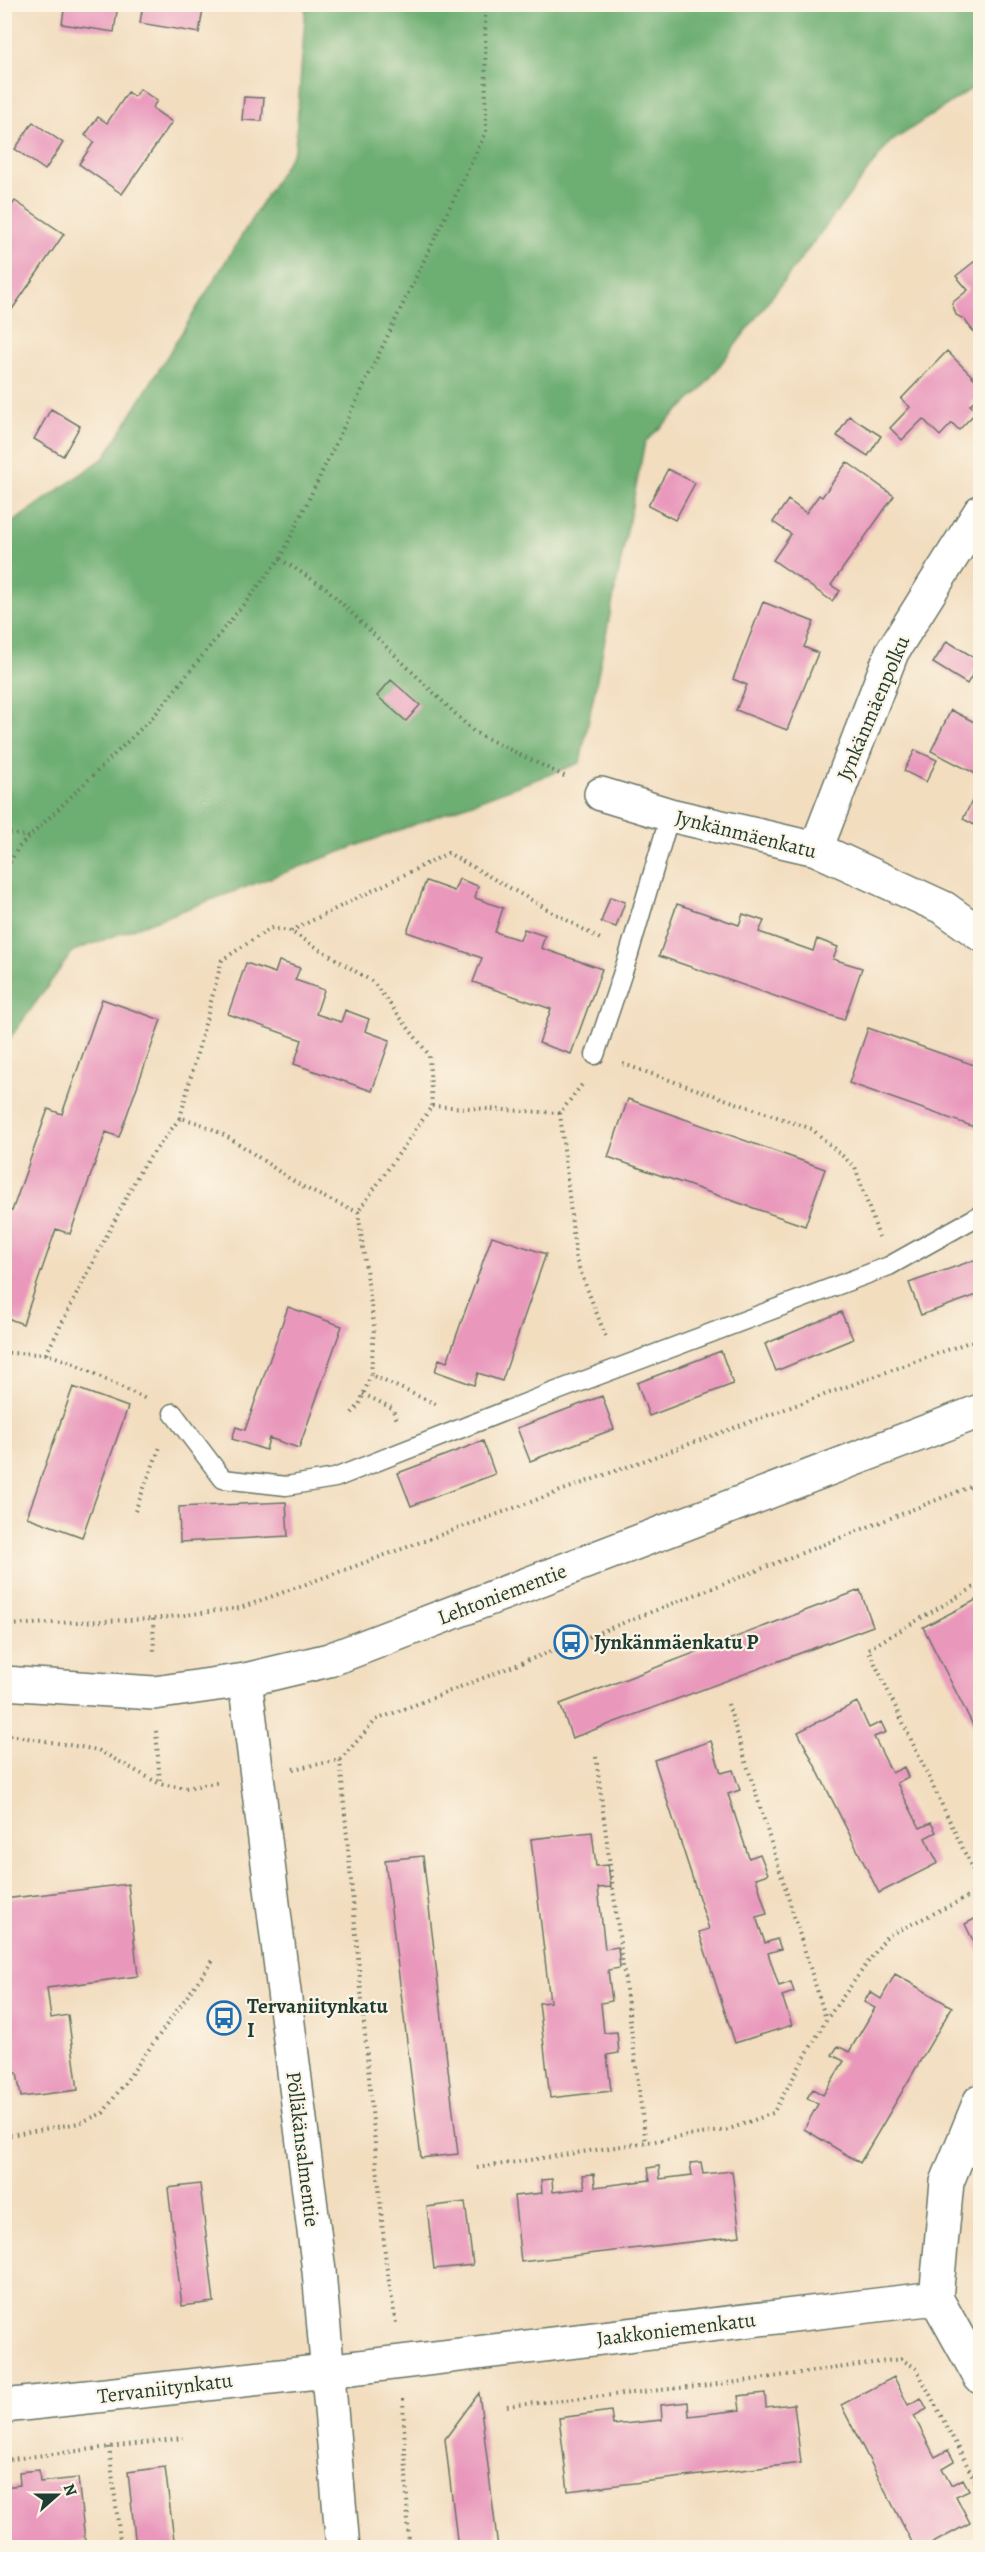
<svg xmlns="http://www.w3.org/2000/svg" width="985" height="2552" font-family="Alegreya,serif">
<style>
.forest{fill:#6dae72;stroke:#467653;stroke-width:1.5}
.building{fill:#e998bc}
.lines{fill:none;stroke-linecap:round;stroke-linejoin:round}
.service-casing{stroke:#697565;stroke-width:21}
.minor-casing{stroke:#697565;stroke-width:36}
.tertiary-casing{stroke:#697565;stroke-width:36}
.secondary-casing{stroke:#697565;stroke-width:36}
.path{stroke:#697565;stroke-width:4;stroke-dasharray:1.5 4.5;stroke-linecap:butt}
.service{stroke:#fff;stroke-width:18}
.minor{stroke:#fff;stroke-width:33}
.tertiary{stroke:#fff;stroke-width:33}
.secondary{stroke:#fff;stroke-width:33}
.labels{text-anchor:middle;stroke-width:4.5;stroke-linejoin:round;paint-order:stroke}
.street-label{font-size:21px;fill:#1f3d34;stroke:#fcf5e5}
.poi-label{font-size:21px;font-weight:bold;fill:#1f3d34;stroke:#fcf5e5;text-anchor:start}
</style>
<rect width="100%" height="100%" fill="#fcf5e5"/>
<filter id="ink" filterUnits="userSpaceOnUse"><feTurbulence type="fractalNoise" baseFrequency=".0167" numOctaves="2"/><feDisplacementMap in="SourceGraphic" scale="12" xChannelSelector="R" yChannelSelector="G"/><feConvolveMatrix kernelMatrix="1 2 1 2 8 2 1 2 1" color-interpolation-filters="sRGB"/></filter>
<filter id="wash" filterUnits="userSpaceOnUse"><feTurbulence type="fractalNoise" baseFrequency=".008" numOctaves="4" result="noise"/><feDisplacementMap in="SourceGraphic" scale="24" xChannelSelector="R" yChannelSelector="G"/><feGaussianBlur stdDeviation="1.35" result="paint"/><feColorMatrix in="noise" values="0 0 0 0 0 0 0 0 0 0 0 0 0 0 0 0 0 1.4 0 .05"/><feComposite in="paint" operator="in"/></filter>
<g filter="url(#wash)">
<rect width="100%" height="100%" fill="#f2ddbf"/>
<path class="forest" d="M306,5h674v78l-91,60 -188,247 -56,52 -65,321 -507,188 -68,94v-517l100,-71 190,-308z"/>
<g id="blocks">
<path class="building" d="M65,4h53l-4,28 -52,-8z
M143,4h66l-1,6 -5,-1 -4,24 -59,-10z
M140,89l17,12 -5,7 20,14 -50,72 -43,-30 15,-22 -9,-7 13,-18 9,6 21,-31 6,5z
M244,97l20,1 -2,23 -20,-1z
M33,122l30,21 -18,27 -30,-21z
M15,201l49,33 -60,87v-104z
M980,257v83l-16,-21 -8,-4 -4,-12 16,-13 -12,-14z
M947,351l33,33v10l-10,11 7,6 -18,19 -7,-7 -12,13 -17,-17 -21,21 -12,-12 20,-21 -9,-8z
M51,409l29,17 -17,30 -29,-17z
M849,416l32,20 -13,20 -31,-20z
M847,462l47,34 -63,89 9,6 -8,10 -59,-41 18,-26 -18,-12 15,-22 18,13 13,-18 3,2z
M668,469l27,14 -20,37 -27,-14z
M763,602l51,20 -10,25 14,6 -31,77 -51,-20 11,-25 -14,-6z
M947,641l33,20 -13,23 -34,-21z
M391,680l29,25 -14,16 -29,-25z
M951,710l29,15v51l-49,-25z
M915,750l22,10 -11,22 -22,-11z
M980,785v43l-17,-9z
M459,879l19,7 -3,12 28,10 -8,24 25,8 4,-11 21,7 -4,12 61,21 -31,85 -32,-11 12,-34 -78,-27 9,-24 -75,-26 19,-51 28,10z
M610,897l15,5 -9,25 -15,-5z
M677,904l62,21 4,-11 21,7 -5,11 54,19 4,-12 21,8 -5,12 29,9 -18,52 -185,-64z
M279,961l21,7 -5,12 29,10 -8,24 25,8 4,-12 24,9 -4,12 25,9 -18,51 -78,-27 8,-24 -74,-26 18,-51 29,10z
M102,999l59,21 -42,117 -13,-5 -36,102 -14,-5 -33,95 -19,-7v-108l8,2 36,-102 14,5z
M868,1028l112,39v62l-131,-46z
M628,1099l197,70 -20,57 -197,-69z
M492,1236l54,18 -44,127 -24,-8 -4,12 -39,-14 4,-12 8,3z
M980,1258v36l-59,21 -12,-32z
M288,1307l54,19 -43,122 -30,-10 -3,12 -34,-11 4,-12 9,3z
M841,1312l12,27 -77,32 -11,-27z
M721,1351l12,33 -84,32 -12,-33z
M73,1387l55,20 -46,130 -55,-20z
M602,1396l12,33 -84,32 -13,-33z
M483,1441l12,33 -84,32 -13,-33z
M286,1502l2,34 -108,6 -1,-35z
M860,1590l13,36 -301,112 -12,-34z
M980,1598v141l-57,-112z
M857,1702l12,26 12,-6 5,10 -12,5 18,36 12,-6 4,10 -11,6 23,45 11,-5 5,9 -11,6 13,25 -59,30 -81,-161z
M711,1741l10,32 12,-3 7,20 -12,4 21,64 11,-4 8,20 -12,4 11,36 -11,3 9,26 12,-4 4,10 -13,4 11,33 12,-4 3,10 -12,4 10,29 -57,18 -36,-111 10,-3 -55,-169z
M592,1832l4,34 12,-1 3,22 -13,1 7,61 13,-2 2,21 -12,2 4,31 -11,2 3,30 13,-1 2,21 -12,2 4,36 -61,7 -11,-95 11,-1 -19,-163z
M423,1856l35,298 -37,4 -36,-298z
M128,1884l10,92 -91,12 4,30 17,-3 10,75 -57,7 -4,-24 -13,1v-175z
M980,1916v39l-15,-31z
M895,1974l57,33 -92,156 -56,-34 14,-25 -11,-6 6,-9 10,6 21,-34 -12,-6 6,-9 11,6 26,-44 -11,-6 6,-10 11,7z
M701,2162l2,12 29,-3 8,65 -219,26 -7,-66 28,-3 -1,-13 11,-1 1,13 32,-4 -2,-13 11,-1 1,13 55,-7 -2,-12 11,-2 1,13 32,-4 -2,-12z
M200,2184l14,118 -32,4 -14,-118z
M465,2202l8,63 -39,4 -7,-62z
M894,2377l14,28 13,-7 6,11 -13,7 21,41 13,-7 6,11 -12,7 9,17 12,-6 6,11 -13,6 14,27 -46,25h-9l-74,-143z
M479,2393l19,155h-40l-13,-109z
M765,2393l1,14 28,-3 7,59 -233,28 -9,-73 52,-7 2,14 49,-5 -1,-15 27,-3 1,14 51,-6 -2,-14z
M165,2467l10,81h-39l-8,-76z
M39,2470l1,12 38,-4 7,63 -54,7h-27v-61l16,-2 -1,-13z"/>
</g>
</g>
<g filter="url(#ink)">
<use href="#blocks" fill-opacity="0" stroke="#697565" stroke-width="1.5"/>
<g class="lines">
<defs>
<path id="service" d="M595,1055l33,-98 42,-142
M173,1413l50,66 63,7 49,-8 211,-83 343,-129 91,-51"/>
<path id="minor" d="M601,794l69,21 146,34 128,59 36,26
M816,849l76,-197 88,-140
M936,2298l11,-116 33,-81
M4,2406l322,-35 610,-73 44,79"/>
<path id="tertiary" d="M245,1680l74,591 24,277"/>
<path id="secondary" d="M4,1683l150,10 91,-13 84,-20 651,-249"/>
</defs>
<use href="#service" class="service-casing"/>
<use href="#minor" class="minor-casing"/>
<use href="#tertiary" class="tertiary-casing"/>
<use href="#secondary" class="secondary-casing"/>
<path class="path" d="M280,559l46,29 148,144 94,46
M4,832l25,5
M4,873l14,-25 136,-132 126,-157 206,-427 -1,-128
M291,931l157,-78 154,87
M623,1064l189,65 43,38 24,70
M432,1106l128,7 24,-31
M560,1113l16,147 31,80
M180,1118l42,-158 49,-32 19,3 83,51 56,73 3,51 -74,106
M46,1354l95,-185 39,-51c45,9 81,44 120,67 18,10 39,19 58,27l16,114 -3,49 67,30
M4,1357l5,-4 37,1 22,7 78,38
M363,1394l29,14 5,12
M352,1413l7,-8 12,-30
M135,1511l25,-64
M980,1587l-7,1 -105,61 112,236
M153,1619l1,35
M4,1625l149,-6 87,-11 740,-270
M728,1704l98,315
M156,1731l4,52
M4,1734l94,16 62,34 25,4 36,-6
M596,1757l50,387
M340,1760l46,504 10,59
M293,1769l47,-9 36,-40 604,-237
M4,2136l75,-13 24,-10 111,-154
M477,2168l250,-38 46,-17 53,-93 61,-84 93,-45
M403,2399l6,149
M507,2406l230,-24 164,-23 15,9 64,122
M109,2447l12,101
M4,2460l179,-22
M976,2548l4,-5"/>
<use href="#service" class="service"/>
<use href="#minor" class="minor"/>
<use href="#tertiary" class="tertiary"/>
<use href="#secondary" class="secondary"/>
</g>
</g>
<defs>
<symbol id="bus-ring" viewBox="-11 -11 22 22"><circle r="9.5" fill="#fcf5e5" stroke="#1f6fb2" stroke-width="1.5"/><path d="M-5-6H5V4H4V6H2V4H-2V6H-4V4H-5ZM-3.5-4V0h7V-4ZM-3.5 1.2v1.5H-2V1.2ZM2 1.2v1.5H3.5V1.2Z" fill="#1f6fb2"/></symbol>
</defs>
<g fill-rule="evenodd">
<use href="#bus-ring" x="552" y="1623" width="38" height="38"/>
<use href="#bus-ring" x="205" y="1999" width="38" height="38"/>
</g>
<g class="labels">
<g class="street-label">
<text transform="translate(873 708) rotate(-67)" y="7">Jynkänmäenpolku</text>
<text transform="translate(746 834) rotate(14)" y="7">Jynkänmäenkatu</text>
<text transform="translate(502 1594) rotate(-21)" y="7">Lehtoniementie</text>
<text transform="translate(303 2149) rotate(83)" y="7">Pölläkänsalmentie</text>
<text transform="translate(676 2329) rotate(-7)" y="7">Jaakkoniemenkatu</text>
<text transform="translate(165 2388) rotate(-7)" y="7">Tervaniitynkatu</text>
</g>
<g class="poi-label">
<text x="594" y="1649">Jynkänmäenkatu P</text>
<text x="247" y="2013">Tervaniitynkatu<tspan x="247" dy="24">I</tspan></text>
</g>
</g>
<rect width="985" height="2552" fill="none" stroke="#fcf5e5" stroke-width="24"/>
<g transform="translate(57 2495) rotate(69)" stroke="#fcf5e5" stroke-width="4.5" paint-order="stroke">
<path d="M0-4.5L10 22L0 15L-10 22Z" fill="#1f3d34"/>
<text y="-9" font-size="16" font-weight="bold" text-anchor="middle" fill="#1f3d34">N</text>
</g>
</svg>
